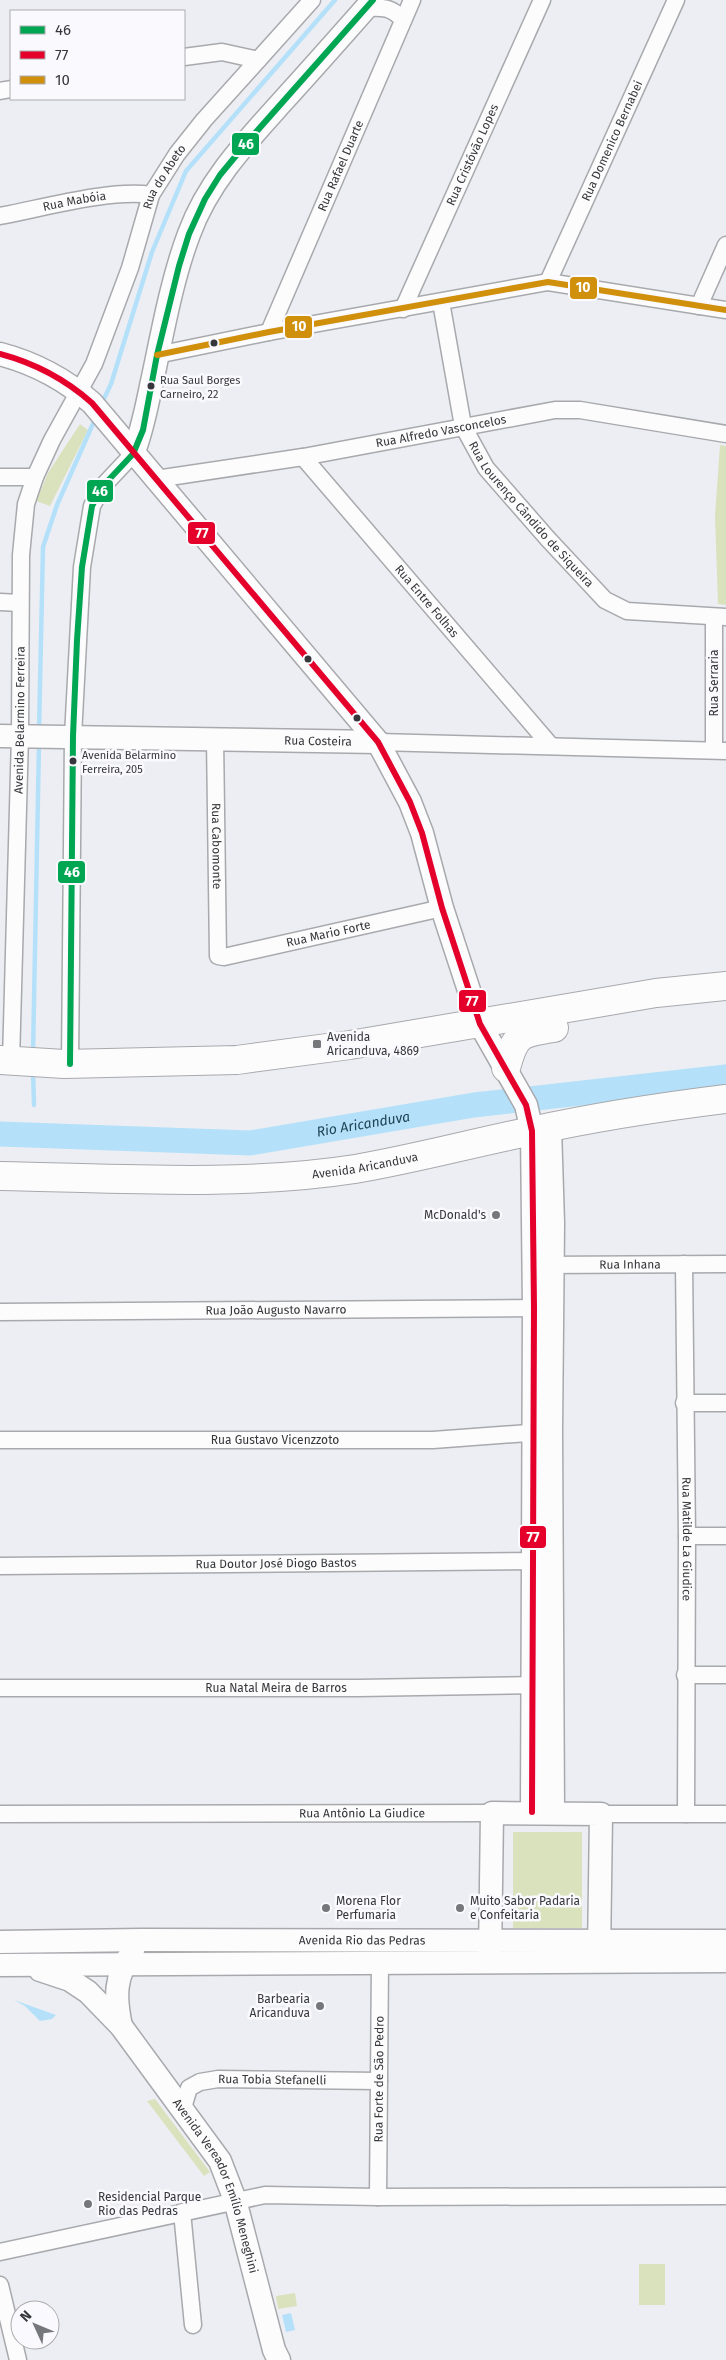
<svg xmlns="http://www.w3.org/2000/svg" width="726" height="2360" font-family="'Fira Sans',sans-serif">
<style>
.green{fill:#dae1bd}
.water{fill:#b4e1f9}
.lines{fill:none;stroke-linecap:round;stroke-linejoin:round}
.stream{stroke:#b4e1f9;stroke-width:4.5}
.river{stroke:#b4e1f9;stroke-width:25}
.street-casing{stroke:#a8a9ad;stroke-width:19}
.secondary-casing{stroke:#a8a9ad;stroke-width:25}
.highway-casing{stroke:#a8a9ad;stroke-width:30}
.street{stroke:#fcfcfd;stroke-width:16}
.secondary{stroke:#fcfcfd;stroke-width:22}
.highway{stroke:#fcfcfd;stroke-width:28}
.bus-1-casing{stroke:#fafafe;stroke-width:10}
.bus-2-casing{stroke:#fafafe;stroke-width:10}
.bus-3-casing{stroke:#fafafe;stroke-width:10}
.bus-1{stroke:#00a651;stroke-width:6}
.bus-2{stroke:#e4002b;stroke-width:6}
.bus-3{stroke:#d0900c;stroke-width:6}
.bus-dot{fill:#36373a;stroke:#fafafe;stroke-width:2}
.poi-dot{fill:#76777b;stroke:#fafafe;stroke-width:2}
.labels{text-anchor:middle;stroke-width:5;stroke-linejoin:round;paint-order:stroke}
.bus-label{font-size:11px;fill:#36373a;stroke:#fafafe;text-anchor:start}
.street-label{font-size:12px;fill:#36373a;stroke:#fafafe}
.poi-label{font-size:12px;fill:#36373a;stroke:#fafafe;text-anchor:start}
.water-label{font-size:14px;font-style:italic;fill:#204557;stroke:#fafafe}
.line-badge{stroke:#fafafe;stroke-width:2}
.badge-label{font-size:14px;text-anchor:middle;font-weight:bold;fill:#fff}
</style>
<rect width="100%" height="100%" fill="#edeef3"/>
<path class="green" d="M80,424l8,6 -38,76 -14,-5 12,-28z
M720,445l6,1v159l-8,-1 -3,-88z
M513,1832h69v96h-69z
M155,2099l55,73 -6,4 -57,-75z
M639,2264h26v41h-26z
M295,2293l2,13 -19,3 -2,-13z"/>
<path class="water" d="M14,2000l42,15 -4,4 -12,2 -15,-15z
M291,2313l4,17 -9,2 -4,-17z"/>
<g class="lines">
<path class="stream" d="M101,405l10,-21 41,-132 34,-81 149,-171
M39,731l4,-184 14,-42 39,-88
M33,1053l6,-309
M33,1071l1,34"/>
<path class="river" id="s1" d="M0,1134l250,9 224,-38 252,-28"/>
<defs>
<g id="street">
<path d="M366,8c17,-1 26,-1 37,12"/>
<path d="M184,57l38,-5 36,8"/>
<path d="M0,91l11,-2"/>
<path id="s2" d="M0,216c43,-8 110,-27 151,-21"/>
<path id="s3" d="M548,282l128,-282"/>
<path id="s4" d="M441,302l22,124 23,42 62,71 57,61 22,11 99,6"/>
<path d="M699,306l27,-61"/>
<path id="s5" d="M403,309l139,-309"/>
<path id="s6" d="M269,332l143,-332"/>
<path d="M157,355l112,-23 279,-50 178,28"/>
<path id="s7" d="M303,457l248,289"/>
<path d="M0,477h35"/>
<path id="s8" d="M156,479l147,-22 252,-47h25l146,24"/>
<path d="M0,602l20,1"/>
<path id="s9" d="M215,738l3,218 6,1 218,-49"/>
<path d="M378,742l348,9"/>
<path d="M714,750v-133"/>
<path id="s10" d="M11,1061l9,-325 1,-181 5,-51 9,-27 17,-37 42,-76 36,-96 21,-73 26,-41 27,-34 108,-120"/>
<path d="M70,1064l3,-328 9,-169 10,-61 10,-19 31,-33"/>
<path id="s11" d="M684,1264l3,272 -1,278"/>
<path id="s12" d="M542,1265l184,-1"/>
<path id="s13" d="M0,1312l545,-4"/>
<path d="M684,1403h42"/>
<path id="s14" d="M0,1440h433l109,-8"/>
<path d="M687,1536h39"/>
<path id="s15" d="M0,1566l543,-5"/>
<path d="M685,1675h41"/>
<path id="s16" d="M0,1688h359l184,-3"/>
<path id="s17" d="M0,1814l492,-1"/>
<path d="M601,1814h125"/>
<path id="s18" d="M182,2111l7,-23 11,-6 18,-3 161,2"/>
<path id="s19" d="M378,2197l2,-235"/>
<path d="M182,2212l11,113"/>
<path d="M0,2252l265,-57 113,2 348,-1"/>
<path d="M0,2285l18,75"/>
</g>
<g id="secondary">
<path d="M0,354c34,9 66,26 92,49l286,339 32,60 12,31 20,75 38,116 46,81 6,26 2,177 -2,504"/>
<path d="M133,454c10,-25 14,-50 20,-77 10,-47 19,-98 36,-143 19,-52 57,-92 93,-132 31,-34 61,-68 91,-102"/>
<path id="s20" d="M0,736l378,6"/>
<path d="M550,1128l3,95 -2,208 2,382"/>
<path id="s21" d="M0,1942l142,-2 584,1"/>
<path d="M490,1956l2,-143 109,1 -2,141"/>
<path d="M0,1965l726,-4"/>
<path id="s22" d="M40,1970l30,10 18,12 33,34 99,135 15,39 39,150 5,10"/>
<path d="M121,2026c-6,-28 -7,-50 12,-75"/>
</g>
<g id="highway">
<path d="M0,1060l64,4 173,-4 113,-15 306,-52 70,-7"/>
<path d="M506,1068c9,-34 14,-35 48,-40"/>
<path id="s23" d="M0,1176c118,2 238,11 355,-7 59,-10 118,-26 177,-38 64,-14 129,-24 194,-32"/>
</g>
</defs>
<use href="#street" class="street-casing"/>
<use href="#secondary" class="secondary-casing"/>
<use href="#highway" class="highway-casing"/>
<use href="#street" class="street"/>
<use href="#secondary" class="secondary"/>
<use href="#highway" class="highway"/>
<defs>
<path id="bus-1" d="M70,1064l3,-328 4,-96 5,-73 10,-61 10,-19 31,-33 10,-24 14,-75 22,-89 10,-32 16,-35 15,-24 29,-35 124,-140"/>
<path id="bus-2" d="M0,354c34,9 66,26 92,49l286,339 32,60 12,31 20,75 38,116 46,81 6,26 2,177 -2,504"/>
<path id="bus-3" d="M157,355l112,-23 279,-50 178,28"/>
</defs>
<use href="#bus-1" class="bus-1-casing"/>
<use href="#bus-2" class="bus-2-casing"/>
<use href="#bus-3" class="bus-3-casing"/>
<use href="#bus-1" class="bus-1"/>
<use href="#bus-2" class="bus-2"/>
<use href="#bus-3" class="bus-3"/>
</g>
<g class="bus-dot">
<circle cx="214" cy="343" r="4.5"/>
<circle cx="151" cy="386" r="4.5"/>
<circle cx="308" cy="659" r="4.5"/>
<circle cx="357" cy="718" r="4.5"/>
<circle cx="73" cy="761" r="4.5"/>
</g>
<g class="poi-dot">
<rect x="312" y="1039" width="10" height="10" rx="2.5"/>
<circle cx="496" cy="1215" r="5"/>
<circle cx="326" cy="1908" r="5"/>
<circle cx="460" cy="1908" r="5"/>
<circle cx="320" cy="2006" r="5"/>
<circle cx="88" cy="2204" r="5"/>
</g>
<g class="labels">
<g class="bus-label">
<text x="160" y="384">Rua Saul Borges<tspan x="160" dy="14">Carneiro, 22</tspan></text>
<text x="82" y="759">Avenida Belarmino<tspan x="82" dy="14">Ferreira, 205</tspan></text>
</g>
<g class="street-label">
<text dy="4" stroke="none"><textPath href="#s3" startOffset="155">Rua Domenico Bernabei</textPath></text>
<text dy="4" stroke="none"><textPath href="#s5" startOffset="169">Rua Cristóvão Lopes</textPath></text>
<text dy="4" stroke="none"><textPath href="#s6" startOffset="181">Rua Rafael Duarte</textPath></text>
<text dy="4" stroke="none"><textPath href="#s10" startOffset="914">Rua do Abeto</textPath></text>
<text dy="4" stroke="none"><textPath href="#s2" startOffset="76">Rua Mabóia</textPath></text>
<text dy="4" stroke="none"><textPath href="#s8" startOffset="289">Rua Alfredo Vasconcelos</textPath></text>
<text dy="4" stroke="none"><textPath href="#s4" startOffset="238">Rua Lourenço Cândido de Siqueira</textPath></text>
<text dy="4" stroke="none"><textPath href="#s7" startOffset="190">Rua Entre Folhas</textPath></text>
<text transform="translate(714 683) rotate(-90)" y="4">Rua Serraria</text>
<text dy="4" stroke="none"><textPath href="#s10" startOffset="341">Avenida Belarmino Ferreira</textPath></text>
<text dy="4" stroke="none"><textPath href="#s20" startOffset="318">Rua Costeira</textPath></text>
<text dy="4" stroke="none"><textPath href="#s9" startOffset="108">Rua Cabomonte</textPath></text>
<text dy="4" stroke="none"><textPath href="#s9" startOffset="331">Rua Mario Forte</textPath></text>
<text dy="4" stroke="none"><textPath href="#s23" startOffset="366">Avenida Aricanduva</textPath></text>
<text dy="4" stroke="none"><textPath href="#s12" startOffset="88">Rua Inhana</textPath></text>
<text dy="4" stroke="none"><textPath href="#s13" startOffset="276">Rua João Augusto Navarro</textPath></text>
<text dy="4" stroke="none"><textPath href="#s14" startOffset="275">Rua Gustavo Vicenzzoto</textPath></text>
<text dy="4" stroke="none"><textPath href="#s11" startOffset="275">Rua Matilde La Giudice</textPath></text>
<text dy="4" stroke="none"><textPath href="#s15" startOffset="276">Rua Doutor José Diogo Bastos</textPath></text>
<text dy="4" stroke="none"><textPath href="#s16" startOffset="276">Rua Natal Meira de Barros</textPath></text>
<text dy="4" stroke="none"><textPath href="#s17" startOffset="362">Rua Antônio La Giudice</textPath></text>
<text dy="4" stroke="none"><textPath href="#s21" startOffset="362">Avenida Rio das Pedras</textPath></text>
<text dy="4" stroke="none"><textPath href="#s19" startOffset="118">Rua Forte de São Pedro</textPath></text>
<text dy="4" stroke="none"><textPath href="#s18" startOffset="109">Rua Tobia Stefanelli</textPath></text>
<text dy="4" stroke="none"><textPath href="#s22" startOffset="289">Avenida Vereador Emílio Meneghini</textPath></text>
</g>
<g class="poi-label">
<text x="327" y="1041">Avenida<tspan x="327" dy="14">Aricanduva, 4869</tspan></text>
<text x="486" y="1219" text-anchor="end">McDonald's</text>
<text x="336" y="1905">Morena Flor<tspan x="336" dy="14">Perfumaria</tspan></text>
<text x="470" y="1905">Muito Sabor Padaria<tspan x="470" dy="14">e Confeitaria</tspan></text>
<text x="310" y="2003" text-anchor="end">Barbearia<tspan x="310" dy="14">Aricanduva</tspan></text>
<text x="98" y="2201">Residencial Parque<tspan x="98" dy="14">Rio das Pedras</tspan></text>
</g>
<g class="water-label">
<text dy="5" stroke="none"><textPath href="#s1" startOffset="365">Rio Aricanduva</textPath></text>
</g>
</g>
<g class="line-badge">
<rect x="231" y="132" width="29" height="24" rx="5" fill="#00a651"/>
<rect x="569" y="276" width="29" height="24" rx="5" fill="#d0900c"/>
<rect x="284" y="315" width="29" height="24" rx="5" fill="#d0900c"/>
<rect x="86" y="479" width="28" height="24" rx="5" fill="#00a651"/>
<rect x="187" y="521" width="29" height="24" rx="5" fill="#e4002b"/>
<rect x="57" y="860" width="29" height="24" rx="5" fill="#00a651"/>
<rect x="458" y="989" width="29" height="24" rx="5" fill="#e4002b"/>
<rect x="519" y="1525" width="28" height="24" rx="5" fill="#e4002b"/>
</g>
<g class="badge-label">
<text x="246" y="149">46</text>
<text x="583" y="292">10</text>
<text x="299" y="331">10</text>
<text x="100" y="496">46</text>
<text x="202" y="538">77</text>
<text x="72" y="877">46</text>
<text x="472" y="1006">77</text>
<text x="533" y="1542">77</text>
</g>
<rect x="10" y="10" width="175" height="90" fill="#fafafe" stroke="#acacb0"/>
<rect x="20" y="26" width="25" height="8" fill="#00a651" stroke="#acacb0"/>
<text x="55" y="35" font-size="15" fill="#36373a">46</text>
<rect x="20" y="51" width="25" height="8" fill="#e4002b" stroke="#acacb0"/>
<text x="55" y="60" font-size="15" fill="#36373a">77</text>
<rect x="20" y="76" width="25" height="8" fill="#d0900c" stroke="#acacb0"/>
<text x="55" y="85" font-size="15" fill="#36373a">10</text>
<g transform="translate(35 2325) rotate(314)"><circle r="24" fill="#fafafe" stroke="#acacb0"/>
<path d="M0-4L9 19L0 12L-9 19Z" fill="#76777b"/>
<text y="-8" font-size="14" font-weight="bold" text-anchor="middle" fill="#36373a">N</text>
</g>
</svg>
